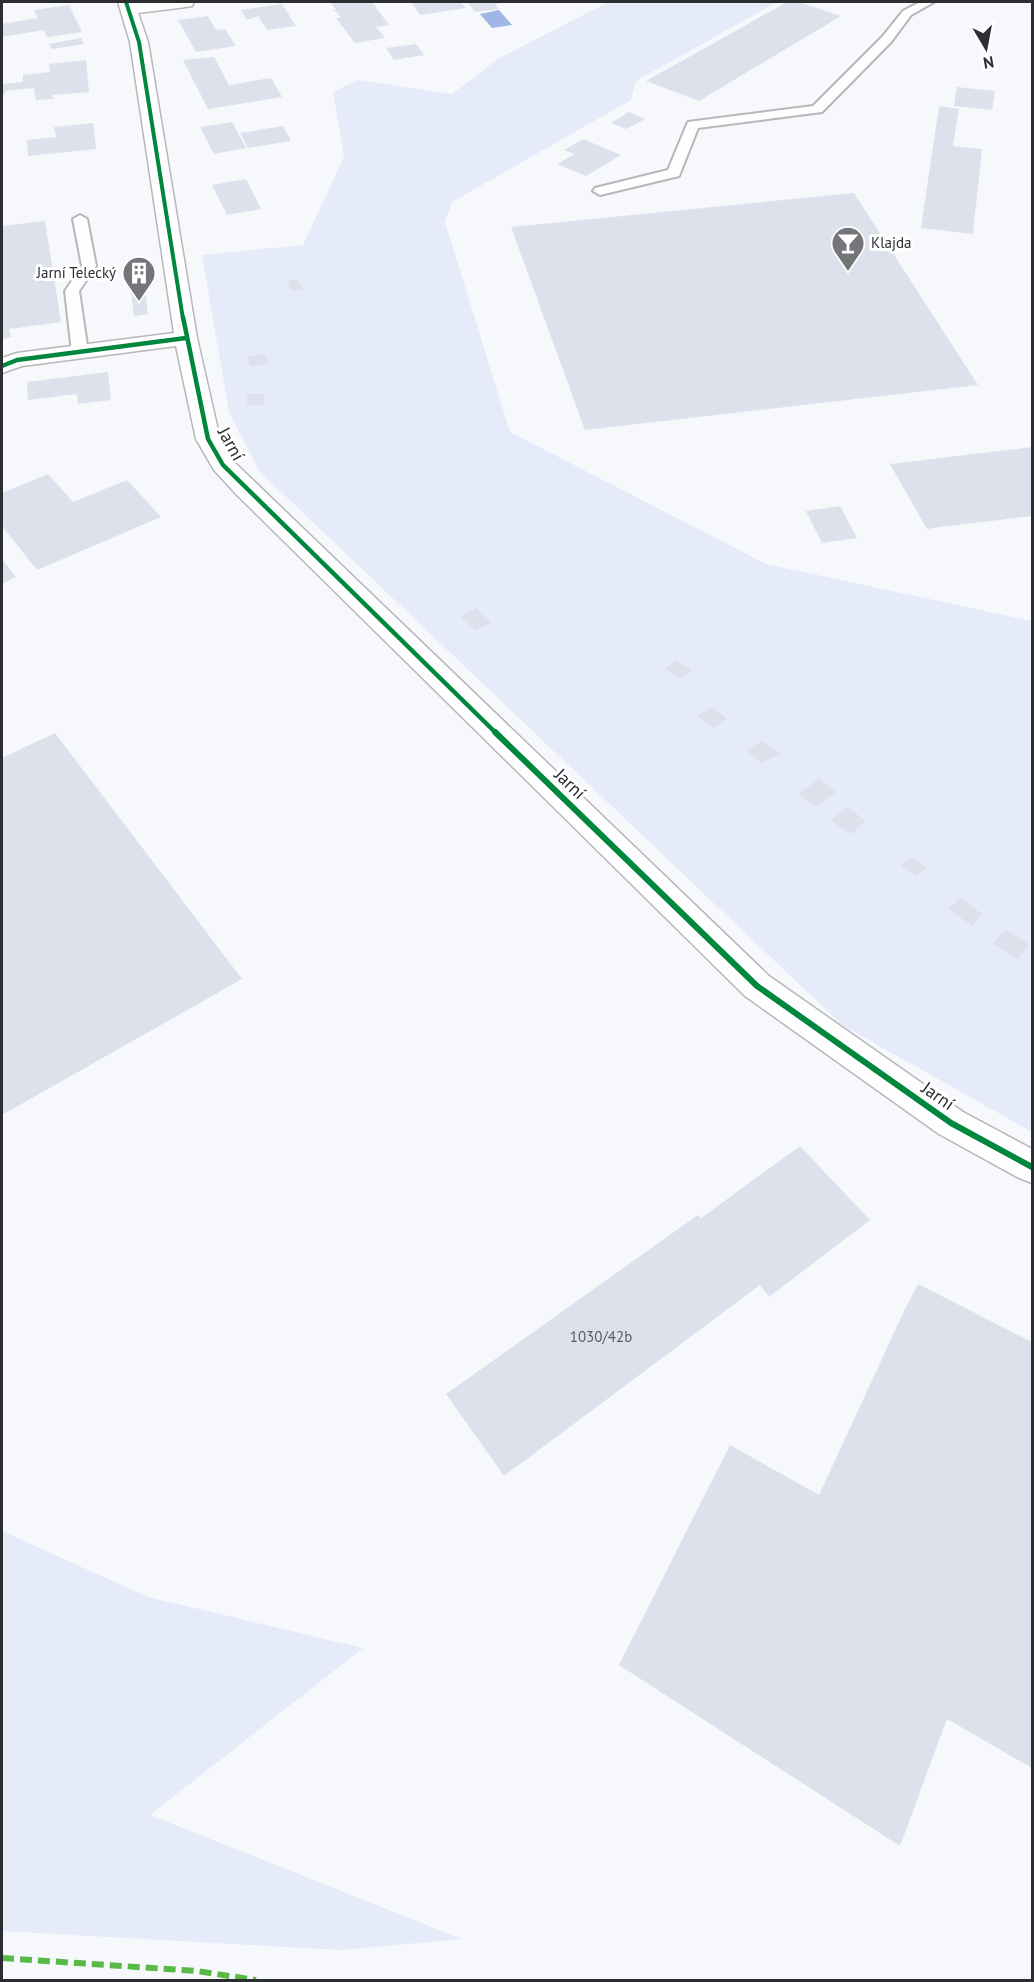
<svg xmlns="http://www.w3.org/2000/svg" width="1034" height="1982" font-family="'PT Sans',sans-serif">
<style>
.green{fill:#e5ebf9}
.water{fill:#a1b6e7}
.building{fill:#dce1eb}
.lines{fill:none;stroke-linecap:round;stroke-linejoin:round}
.lane-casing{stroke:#b6b7bb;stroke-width:4}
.street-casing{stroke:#b6b7bb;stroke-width:3}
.lane{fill:#fefeff;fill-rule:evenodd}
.street{fill:#fefeff;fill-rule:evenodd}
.quiet{stroke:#58b947;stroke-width:6;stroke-dasharray:12 6;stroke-linecap:butt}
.cycleway-far2-casing{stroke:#fff;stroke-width:6}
.cycleway-far1-casing{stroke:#fff;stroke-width:8}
.cycleway-casing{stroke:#fff;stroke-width:10}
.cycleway-far2{stroke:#00873e;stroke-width:4}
.cycleway-far1{stroke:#00873e;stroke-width:4.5}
.cycleway{stroke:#00873e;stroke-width:6}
.labels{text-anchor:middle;stroke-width:6;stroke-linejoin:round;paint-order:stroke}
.far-poi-label{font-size:15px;fill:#2c2e32;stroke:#fff;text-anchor:start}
.number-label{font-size:15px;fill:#595c61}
.street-label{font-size:18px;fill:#2c2e32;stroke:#fff}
</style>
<rect width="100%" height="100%" fill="#f6f8fc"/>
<path class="green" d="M609,2h168l-141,79 -5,19 -179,102 -7,20 65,210 256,132 266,57v511l-190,-107 -583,-554 -30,-59 -27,-157 101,-10 41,-88 -11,-65 25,-12 94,14 47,-36z
M2,1531l146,66 215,51 -213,167 312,124 -122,11 -338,-19z"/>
<path class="water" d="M499,10l13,15 -20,3 -12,-14z"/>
<path class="building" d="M330,2h42l17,23 -13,2 9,11 -30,5 -19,-25h5l-4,-6 -7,-2h6z
M411,2h49l6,6 -46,7z
M467,2h36v1l-8,1 4,5 -24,3z
M787,2h12l42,14 -142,85 -53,-20z
M282,4l14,22 -29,4 -9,-14 -11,4 -6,-10z
M69,5l13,27 -35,5 -3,-7 -42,7v-13l36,-6 -4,-8z
M208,16l8,14 9,-1 11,17 -40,6 -18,-32z
M81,38l3,6 -32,5 -3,-5z
M416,44l8,11 -30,5 -8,-12z
M214,57l15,28 42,-7 11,19 -74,12 -25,-49z
M86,60l3,32 -37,3 1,4 -17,1 -2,-12 -29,3 1,3h-4v-10l21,-2v-7l27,-3 -1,-8z
M957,87l38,4 -3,19 -38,-4z
M939,106l20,3 -6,37 29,3 -9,85 -52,-6z
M629,112l16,7 -19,10 -15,-6z
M232,122l14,26 -32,6 -14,-27z
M93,123l3,26 -68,7 -1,-16 29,-3 -2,-10z
M283,126l8,15 -43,7 -8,-15z
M583,139l38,16 -35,21 -29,-12 17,-10 -10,-4z
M246,179l15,30 -34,6 -15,-30z
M854,193l124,192 -393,45 -74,-203z
M45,221l16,101 -52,7 2,8 -9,2v-113z
M298,279l5,10 -11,2 -6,-10z
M145,289l3,25 -14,2 -3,-26z
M265,354l3,10 -18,2 -3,-9z
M108,372l3,28 -33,4 -1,-10 -49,6 -1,-18z
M247,394h17v11h-17z
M1032,447v69l-92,11 -13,2 -37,-65z
M48,474l25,28 54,-22 34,37 -124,53 -35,-44v-33z
M840,506l17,32 -35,5 -16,-32z
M2,559l14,18 -14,7z
M476,608l15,15 -16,7 -14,-13z
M676,660l16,10 -11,9 -16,-10z
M712,707l15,12 -14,9 -15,-12z
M55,733l187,246 -240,136v-357z
M762,741l19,12 -19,10 -16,-13z
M819,779l17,13 -21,15 -17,-13z
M847,807l19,14 -15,13 -21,-14z
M912,857l15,11 -12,8 -14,-11z
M960,898l22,16 -10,12 -24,-17z
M1006,930l23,14 -11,15 -25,-15z
M800,1146l70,74 -101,77 -9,-12 -256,191 -58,-82 252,-179 3,3z
M918,1284l114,58v426l-85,-49 -47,127 -281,-181 111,-220 89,50 86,-186z"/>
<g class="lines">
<defs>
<path id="lane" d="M920,2h14l-23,13 -20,27 -69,70 -124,16 -19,48 -79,19 -7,-4 2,-3 73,-18 20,-48 125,-16 70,-70 20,-25z
M80,215l7,4 9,47 -17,25 9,61 -8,5 -8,-5 -7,-61 17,-25 -9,-47z"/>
<path id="street" d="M118,2h76l-2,4 -6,1 -48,6 10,29 49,296 23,101 13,22 536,515 194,136 69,37v34l-13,-5 -80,-44 -194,-138 -509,-502 -22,-24 -18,-31 -20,-93 -154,20 -20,7v-15l15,-5 157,-20 -44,-291z"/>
</defs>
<use href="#lane" class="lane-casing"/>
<use href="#street" class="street-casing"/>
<use href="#lane" class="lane"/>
<use href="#street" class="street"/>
<path class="quiet" d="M2,1958l195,13 59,9"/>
<defs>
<path id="cycleway-far2" d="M126,2l13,40 44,277"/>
<path id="cycleway-far1" d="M183,317l25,122 15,26 274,269
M2,366l15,-6 169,-22"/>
<path id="cycleway" d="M495,732l262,254 194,137 81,44"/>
</defs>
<use href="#cycleway-far2" class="cycleway-far2-casing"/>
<use href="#cycleway-far1" class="cycleway-far1-casing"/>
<use href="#cycleway" class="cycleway-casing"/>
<use href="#cycleway-far2" class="cycleway-far2"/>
<use href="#cycleway-far1" class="cycleway-far1"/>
<use href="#cycleway" class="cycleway"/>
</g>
<defs>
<symbol id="bar-pin" viewBox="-11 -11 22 30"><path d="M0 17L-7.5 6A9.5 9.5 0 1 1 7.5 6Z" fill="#737579" stroke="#fff"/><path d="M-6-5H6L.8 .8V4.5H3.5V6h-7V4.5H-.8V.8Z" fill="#fff"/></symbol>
<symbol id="building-pin" viewBox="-11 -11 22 30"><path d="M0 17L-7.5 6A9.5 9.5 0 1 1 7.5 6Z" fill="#737579" stroke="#fff"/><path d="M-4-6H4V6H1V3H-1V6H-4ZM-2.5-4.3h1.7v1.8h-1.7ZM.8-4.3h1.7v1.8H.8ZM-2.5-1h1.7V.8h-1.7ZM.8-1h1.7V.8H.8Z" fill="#fff"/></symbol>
</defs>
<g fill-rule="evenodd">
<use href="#bar-pin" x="829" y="224" width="38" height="52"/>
<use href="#building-pin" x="120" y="254" width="38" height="52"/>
</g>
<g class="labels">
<g class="far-poi-label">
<text x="871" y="248">Klajda</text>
<text x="116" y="278" text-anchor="end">Jarní Telecký</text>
</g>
<g class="number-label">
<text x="601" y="1342">1030/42b</text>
</g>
<g class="street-label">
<text transform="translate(231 444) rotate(61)" y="6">Jarní</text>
<text transform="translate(570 784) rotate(44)" y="6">Jarní</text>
<text transform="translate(938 1096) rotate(35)" y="6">Jarní</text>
</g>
</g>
<rect width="1034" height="1982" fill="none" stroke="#2c2e32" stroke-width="6"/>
<g transform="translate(986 48) rotate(170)" stroke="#ffffff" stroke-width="4.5" paint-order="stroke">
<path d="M0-4.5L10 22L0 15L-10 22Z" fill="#2c2e32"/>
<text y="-9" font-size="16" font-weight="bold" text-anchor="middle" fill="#2c2e32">N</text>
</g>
</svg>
